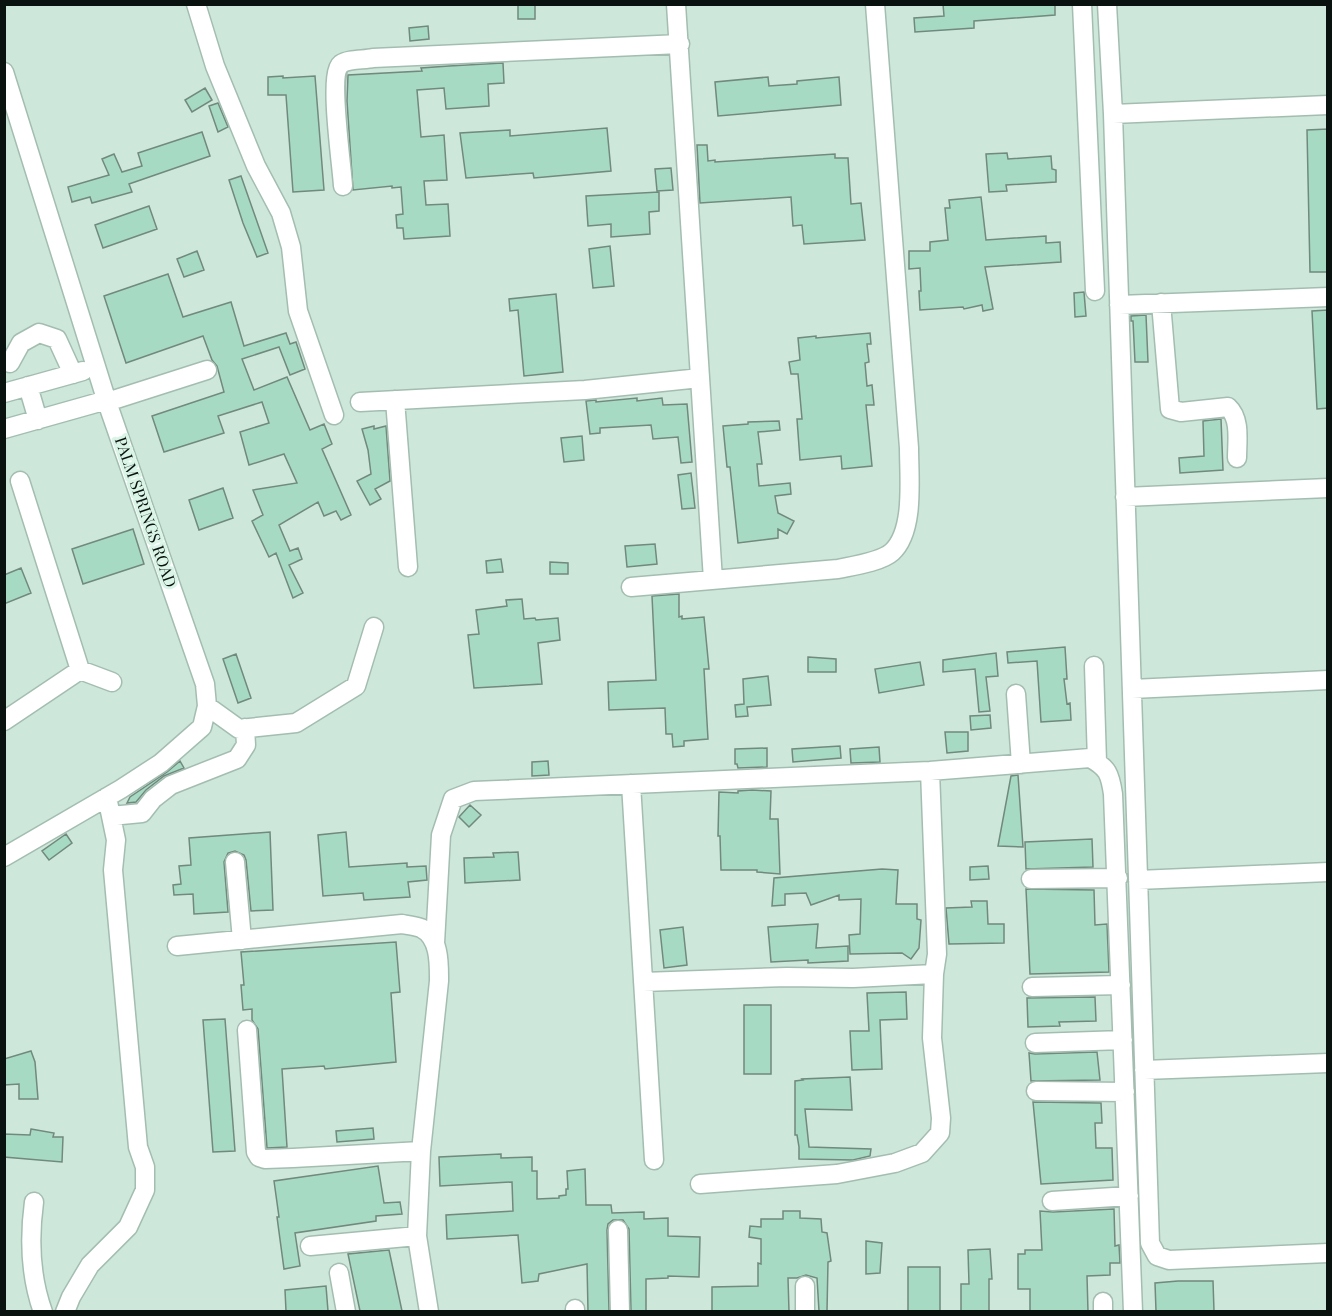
<svg xmlns="http://www.w3.org/2000/svg" width="1332" height="1316" font-family="'Playfair Display',serif">
<style>
.building{fill:#a7dac2;stroke:#71897e;stroke-width:1.5}
.lines{fill:none;stroke-linecap:round;stroke-linejoin:round}
.minor-casing{stroke:#a4bdb1;stroke-width:21}
.minor{stroke:#fff;stroke-width:18}
.labels{text-anchor:middle;stroke-width:6;stroke-linejoin:round;paint-order:stroke}
.street-label{font-size:16px;fill:#09120e;stroke:#daf5e8}
</style>
<rect width="100%" height="100%" fill="#cde7da"/>
<path class="building" d="M518,4h17v15h-17z
M943,4h112v11l-81,6v7l-59,4 -1,-14 30,-2z
M428,26l1,13 -19,2 -1,-13z
M503,63l1,20 -16,1 1,22 -43,3 -2,-21 -27,2 4,47 23,-2 3,45 -23,1 2,24 22,-1 2,32 -46,3 -1,-11h-6l-1,-13 7,-1 -2,-27 -9,1v-2l-39,4 -6,-89 1,-26 74,-4 -1,-3 28,-2z
M283,76v2l32,-2 9,114 -31,2 -7,-97h-18v-18z
M768,77l1,9 28,-2v-3l42,-4 2,28 -123,11 -3,-34z
M205,88l7,12 -20,12 -7,-12z
M218,103l10,24 -10,5 -9,-26z
M607,128l4,43 -77,7 -1,-5 -67,5 -6,-45 50,-3v6z
M1328,129v143h-18l-3,-142z
M202,132l8,24 -81,28 3,8 -40,11 -2,-6 -18,5 -4,-15 41,-12 -7,-16 12,-5 8,18 20,-6 -4,-13z
M697,145h10l1,16 7,-1v2l120,-8v4h13l3,46 10,-1 4,37 -61,4 -2,-19 -9,1 -2,-29 -91,6z
M1007,153l1,6 43,-3 1,13 4,1v12l-50,3 1,6 -18,1 -3,-38z
M671,168l2,22 -16,1 -2,-22z
M241,176l27,77 -11,4 -14,-34 -14,-43z
M659,192v19l-10,1 1,22 -39,3v-13l-23,2 -2,-30z
M981,197l5,43 60,-4v7l14,-1 1,20 -76,5 8,42 -10,2 -1,-6 -18,4 -1,-2 -43,3 -1,-19h2l-1,-23 -11,1v-18h21v-9l18,-2 -3,-32h5l-1,-8z
M149,206l8,23 -54,19 -8,-23z
M610,246l4,40 -21,2 -4,-39z
M197,251l7,19 -20,7 -7,-18z
M168,274l15,43 48,-15 13,44 42,-13 4,11 6,-2 9,27 -15,6 -11,-28 -37,12 12,31 33,-13 23,53 14,-6 8,20 -10,5 29,66 -10,5 -5,-9 -12,5 -6,-14 -39,23 11,26 8,-3 4,11 -13,6 14,28 -10,5 -17,-45 -7,4 -17,-36 11,-6 -10,-25 44,-7 -13,-29 -35,11 -9,-33 29,-9 -7,-21 -44,14 6,17 -60,19 -12,-36 72,-24 -7,-26 -5,-6 -9,-24 -77,27 -22,-67z
M1084,292l2,24 -11,1 -1,-24z
M556,294l7,78 -39,4 -6,-66 -8,1 -1,-12z
M1328,310v98l-11,1 -5,-98z
M1146,315l2,47h-13l-2,-41h-2v-5z
M870,333l1,11h-4l2,18 -4,1 2,23 5,-1 2,20h-8l6,61 -30,3 -1,-13 -41,4 -3,-41h5l-4,-45h-7l-2,-12 11,-2 -2,-22 18,-2v2z
M637,398v3l25,-3 1,7 24,-1 5,58 -11,1 -3,-26 -25,2 -2,-14 -51,3v5l-10,1 -4,-33 10,-1v2z
M1221,419l2,51 -43,3 -1,-15 25,-2 -1,-35z
M779,421l1,9 -22,2 4,32h-5l2,22 31,-3 1,11 -16,2 3,17 16,8 -7,13 -9,-5v9l-40,5 -8,-76h-3l-4,-41 25,-2v-2z
M374,426v3l12,-3 4,55 -15,8 6,10 -11,6 -13,-24 14,-7 -3,-24 -6,-21z
M582,436l2,24 -20,2 -3,-24z
M691,473l4,35 -13,1 -4,-34z
M223,488l10,30 -34,12 -10,-30z
M133,529l11,35 -61,20 -11,-35z
M655,544l2,20 -30,3 -2,-21z
M501,559l2,13 -16,1 -1,-12z
M550,562l18,1v11h-18z
M21,568l10,25 -27,11v-29z
M679,594v23l3,-1v3l22,-2 5,52h-5l4,70 -24,2v5l-11,1 -1,-13h-6l-1,-26 -56,2 -1,-28 48,-2 -4,-84z
M522,599l2,20 11,-1 1,2 22,-2 2,22 -22,3 4,41 -68,4 -6,-53 11,-1 -3,-24 31,-4 -1,-6z
M1065,647l2,32h-3l3,25 3,-1 1,17 -30,2 -4,-61 -29,2 -1,-11z
M996,653l2,23 -12,1 4,34 -11,1 -4,-43 -32,3v-12z
M236,654l15,44 -13,5 -15,-44z
M808,657l28,2v13h-28z
M920,662l4,23 -45,8 -4,-24z
M768,676l3,29 -24,2 1,9 -12,1 -1,-12 9,-1 -1,-25z
M990,715l1,13 -20,2 -1,-14z
M945,732h23v19l-21,2z
M840,746l1,12 -48,4 -1,-13z
M879,747l1,15 -29,1 -1,-14z
M767,748v19l-29,1 -1,-4h-2v-15z
M180,761l4,7 -20,8 -18,14 -10,12 -9,1 3,-6 37,-25z
M548,761l1,14 -17,1v-14z
M1018,775l5,72 -25,-1 13,-70z
M752,790l19,1 -1,28h8l2,55 -23,-2v-2h-36l-1,-34h-2l1,-44 19,1v-2z
M470,805l11,10 -12,12 -10,-10z
M270,832l3,78 -22,1 -5,-51 -2,-5 -9,-4 -7,2 -4,9 4,50 -34,2 -1,-20 -19,1 -1,-10 8,-1 -2,-18 12,-1 -2,-27z
M346,832l3,35 58,-4v4l19,-1 1,14 -19,2 2,15 -46,3 -1,-7 -40,3 -5,-61z
M66,834l6,9 -23,17 -7,-9z
M1092,839l1,28 -67,2 -1,-27z
M518,852l2,28 -55,3 -1,-25 30,-1 -1,-4z
M988,866l1,13 -19,1v-13z
M882,869l16,1 -2,34h21v15l4,1 -2,28 -8,11 -9,-6 -52,1 -1,-19 11,-1 1,-35 -22,1v-5l-28,10 -5,-12 -21,1v11l-13,1 2,-28z
M1026,889l68,1 1,35 12,-1 2,48 -79,2z
M971,901h16l1,23h16v19l-55,1 -3,-36 26,-1z
M818,924l-2,24 32,-2v15l-40,2v-3l-37,2 -3,-35z
M683,927l4,38 -23,3 -4,-38z
M396,942l4,50 -9,1 5,69 -71,7 -1,-3 -42,3 5,78 -20,1 -9,-119 -6,-9v-11l-9,1 -2,-25h3l-3,-33z
M906,992l1,27 -27,1 2,49 -30,1 -2,-39h19l-2,-38z
M1095,997l1,24 -37,1 1,4 -32,1 -1,-29z
M744,1005h27v69h-27z
M225,1019l10,132 -22,1 -10,-132z
M31,1051l4,11 3,37h-19v-15l-15,1v-26z
M1097,1052l3,28 -69,1 -2,-28 6,1z
M850,1077l2,33 -47,-1 4,38 62,2 -1,7 -17,4 -54,-1v-12l-2,-12h-2v-54l8,-1 -1,-1z
M1033,1102l68,1 1,20h-7l1,25h16l1,32 -72,4z
M373,1128l1,11 -37,3 -1,-11z
M31,1129l23,4 -1,4h10l-1,25 -58,-5v-23l26,1z
M501,1154v4l31,-1v14h5v28l22,-1v-2l7,-1v-6h2l-1,-18 18,-2 1,36h25l1,8 32,-1v7l24,-1v18l32,1 -1,40 -31,-1v2l-22,1v32h-15l-2,-82 -6,-9h-10l-5,4 -1,6 2,81h-21l-1,-47 -48,10 -1,7 -16,2 -4,-48 -71,4 -1,-24 67,-4 -1,-29 -72,4 -1,-29z
M378,1166l6,37 16,-1 2,12 -26,2v5l-81,12 5,33 -16,3 -7,-52h2l-5,-36z
M1114,1209l1,37 4,-1 1,18h-10v12l-23,1 1,35h-58v-22h-12v-35h7v-4h17l-2,-39 13,1z
M783,1211h17v7l21,1 1,13 5,1 4,28 -3,1 -1,49h-8l-2,-33 -11,-3 -9,3h-9l1,33h-77v-24l46,-1v-23l3,1v-25l-12,-2 1,-11 11,1v-8h22z
M866,1241l16,2 -2,30 -14,1z
M990,1249l2,30h-3v32h-28v-27h8l-1,-34z
M389,1250l13,61h-42l-12,-57z
M908,1267h32v44h-32z
M1178,1281h35l1,30h-58l-1,-28z
M326,1286l2,25h-42l-1,-21z"/>
<g class="lines">
<defs>
<path id="minor" d="M196,4l19,62 41,100 25,47 10,34 7,64 36,104
M676,4l37,576
M1082,4l13,287
M1107,4l6,110 37,1129 7,13 12,4 159,-7
M4,72l103,330 98,282 2,22 -5,21 -41,36 -40,26 -117,68
M1113,114l215,-9
M343,186c-1,-20 -15,-112 -2,-122 7,-5 23,-4 32,-6l307,-14
M1161,303l9,106 11,3 47,-5c13,12 9,34 9,51
M1119,305l209,-8
M10,363l11,-20 18,-10 18,6 16,35
M28,386l10,34
M4,393l79,-22
M395,400l13,167
M107,402l100,-32
M360,402l225,-12 115,-12
M4,429l103,-29
M20,481l60,189 32,12
M1125,497l203,-9
M631,587l207,-18c14,-3 43,-7 54,-17 23,-21 17,-74 17,-104l-34,-444
M1094,666l3,96
M1132,689l196,-9
M1016,694l5,70
M207,706l32,23 57,-6 60,-37 18,-59
M4,721l76,-51
M631,784l23,376
M111,816l31,-3 11,-14 18,-14 66,-26 9,-14 -1,-17
M235,862l7,78
M1031,879l87,-1
M1138,880l190,-8
M435,943l6,-108 12,-36 21,-8 456,-20 160,-13c18,10 20,16 23,36l20,518
M177,946l225,-22c6,1 14,2 19,4 19,9 18,36 18,53l-18,170 -4,85 12,76
M643,982l144,-5 66,1 81,-4 3,-20 -7,-183
M1032,987l89,-2
M247,1030l9,122 3,5 6,2 28,-1 128,-7
M1035,1043l88,-3
M1144,1070l184,-7
M1036,1091l89,1
M700,1184l137,-10 58,-11 27,-10 18,-20 1,-15 -9,-80 2,-64
M1052,1201l77,-5
M34,1202c-5,37 -4,74 9,110
M618,1230l2,82
M310,1246l107,-10
M339,1273l7,39
M805,1286v26
M1103,1302v10
M575,1309v3
M65,1312l6,-15 19,-32 38,-38 17,-37v-23l-7,-20 -25,-277 3,-30 -9,-43"/>
</defs>
<use href="#minor" class="minor-casing"/>
<use href="#minor" class="minor"/>
</g>
<g class="labels">
<g class="street-label">
<text transform="translate(146 512) rotate(71)" y="6">PALM SPRINGS ROAD</text>
</g>
</g>
<rect width="1332" height="1316" fill="none" stroke="#09120e" stroke-width="12"/>
</svg>
